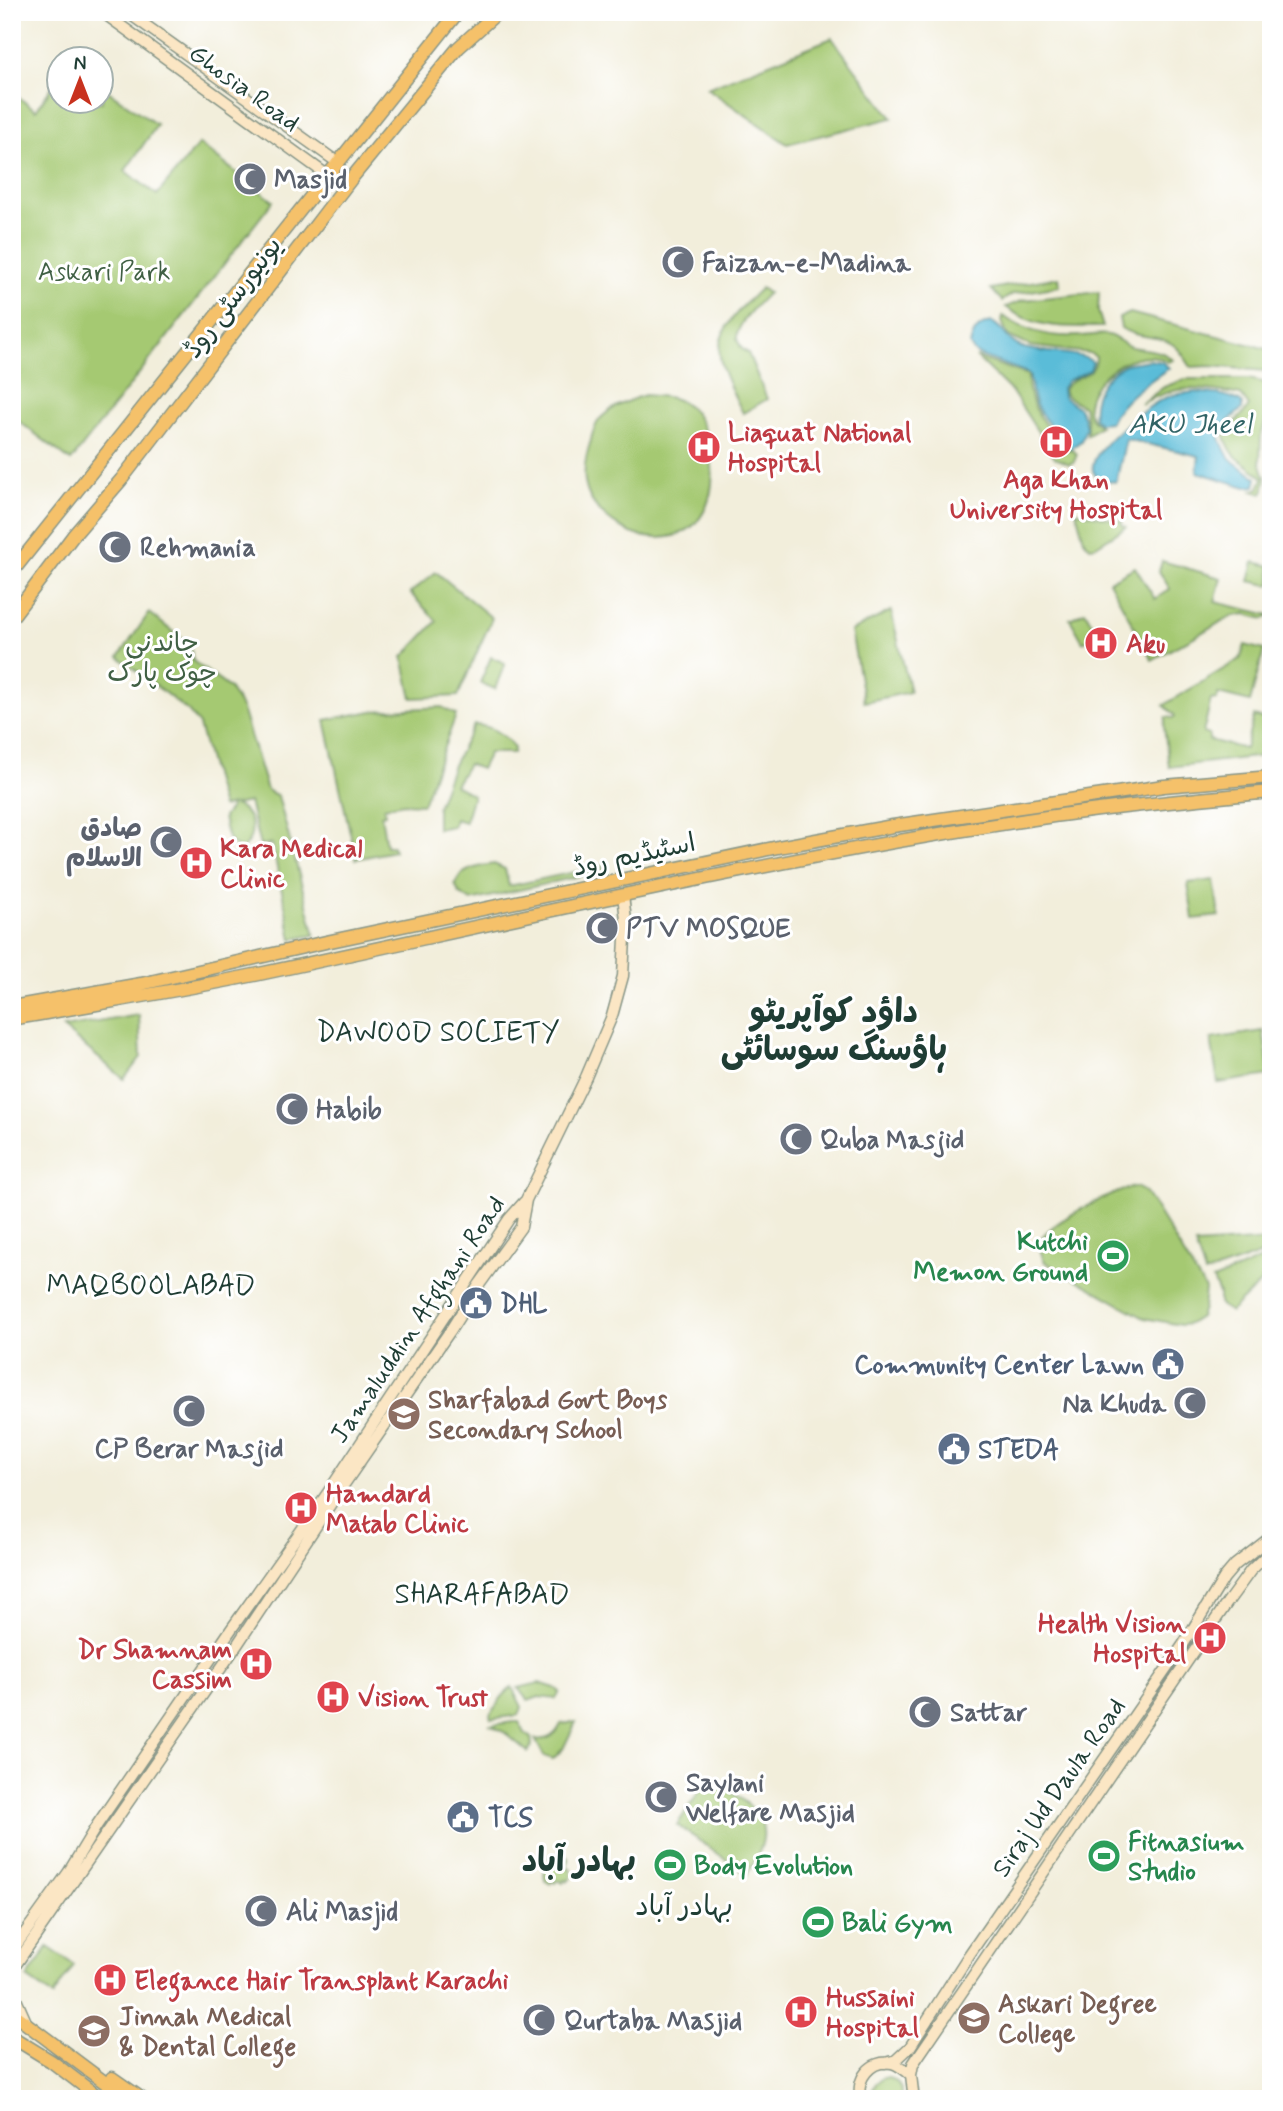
<svg xmlns="http://www.w3.org/2000/svg" width="1283" height="2111" font-family="Mynerve,'Playpen Sans Arabic',sans-serif">
<style>
.green{fill:#a5c972;stroke:#628353;stroke-width:2}
.water{fill:#5abcd8;stroke:#3c7c86;stroke-width:2}
.lines{fill:none;stroke-linecap:round;stroke-linejoin:round}
.secondary-casing{stroke:#889688;stroke-width:13}
.primary-casing{stroke:#889688;stroke-width:15}
.secondary{stroke:#fbe6c4;stroke-width:10}
.primary{stroke:#f5c16b;stroke-width:12}
.labels{text-anchor:middle;stroke-width:6;stroke-linejoin:round;paint-order:stroke}
.street-label{font-size:26px;fill:#1f3d34;stroke:#fff}
.worship-label{font-size:26px;font-weight:bold;fill:#5b616d;stroke:#fff;text-anchor:start}
.park-label{font-size:26px;fill:#406044;stroke:#fff}
.health-label{font-size:26px;font-weight:bold;fill:#be3a42;stroke:#fff;text-anchor:start}
.leisure-label{font-size:26px;font-weight:bold;fill:#27864d;stroke:#fff;text-anchor:start}
.service-label{font-size:26px;font-weight:bold;fill:#4e5e75;stroke:#fff;text-anchor:start}
.education-label{font-size:26px;font-weight:bold;fill:#785e54;stroke:#fff;text-anchor:start}
.water-label{font-size:28px;font-style:italic;fill:#316365;stroke:#fff}
.neighbourhood-label{font-size:28px;fill:#1f3d34;stroke:#fff}
.district-label{font-size:33px;font-weight:bold;fill:#1f3d34;stroke:#fff}
</style>
<rect width="100%" height="100%" fill="#fff"/>
<filter id="ink" filterUnits="userSpaceOnUse"><feTurbulence type="fractalNoise" baseFrequency=".0143" numOctaves="2"/><feDisplacementMap in="SourceGraphic" scale="14" xChannelSelector="R" yChannelSelector="G"/><feConvolveMatrix kernelMatrix="1 2 1 2 8 2 1 2 1" color-interpolation-filters="sRGB"/></filter>
<filter id="wash" filterUnits="userSpaceOnUse"><feTurbulence type="fractalNoise" baseFrequency=".00686" numOctaves="4" result="noise"/><feDisplacementMap in="SourceGraphic" scale="28" xChannelSelector="R" yChannelSelector="G"/><feGaussianBlur stdDeviation="1.57" result="paint"/><feColorMatrix in="noise" values="0 0 0 0 0 0 0 0 0 0 0 0 0 0 0 0 0 1.4 0 .05"/><feComposite in="paint" operator="in"/></filter>
<g filter="url(#wash)">
<rect width="100%" height="100%" fill="#f2eedb"/>
<path class="green" d="M832,38l60,80 -105,26 -80,-56z
M59,76l1,26h42v-15l55,38 -32,46 32,24 42,-51 74,57 -202,260 -59,-45v-323l24,17z
M1059,277l1,9 -47,8 -11,7 -11,-12z
M761,288l7,5c-9,9 -32,31 -31,45 0,3 4,9 5,11l6,4 19,46 -24,14c-33,-64 -35,-74 18,-125z
M1099,292l-1,19 5,16c-36,0 -67,3 -97,-20l18,-7z
M1130,313l141,37v18l-6,3 -55,-5 -19,1c-4,-6 -8,-13 -13,-18 -15,-16 -40,-9 -57,-21l-2,-10z
M1003,316c24,17 49,22 78,20 8,0 19,-3 27,-1 8,2 16,10 24,12 15,3 29,2 41,13l-5,2c-38,-25 -108,40 -68,64l-13,9v-13l-3,-15 -19,-12 -2,-5c9,-16 33,-12 33,-33l-7,-4 -59,-7 -22,-10 -6,-14z
M976,357l52,18c-2,30 20,56 41,76l4,-1 4,4 -3,8 -5,2 -14,-6 -43,-66z
M1185,379h64l22,5v20l-10,32 -1,25 6,19 -3,14 -10,-3 6,-3 4,-10c-19,-19 -31,-15 -39,-45 9,-10 18,-16 25,-27l-8,-11c-40,-7 -63,-12 -100,9l23,-17z
M645,395c12,1 26,1 37,7 16,8 23,27 27,44 10,40 0,90 -50,92 -22,0 -36,-7 -53,-21 -26,-22 -25,-47 -15,-77 1,-6 4,-14 8,-20 11,-13 30,-20 46,-25z
M1076,511l46,10v4l4,2 -30,19 -6,1 -6,-7z
M1162,561l59,17 -6,24 55,13 -6,4 -19,-5 -13,2 -80,44 -43,-79 26,-14 20,32 15,-10 -11,-18z
M1254,562l17,4v18l-3,1 -19,-4z
M436,572l56,46 -34,78 -46,2 -9,-41 34,-36 -27,-28z
M891,611l19,81 -46,10 -13,-71z
M1085,611l13,23 -15,8 -13,-23z
M149,613l41,32 3,16 36,27 13,21 25,81 11,6 37,139 -23,4 -20,-95 -12,2 -11,-44 -15,3c18,5 24,30 9,43 -17,0 -17,-18 -20,-31l9,-12 -10,2 -23,-82 -11,-14 -69,-54z
M1245,645l19,5 -14,52 -32,-8 -1,6 -6,-1 -8,34 6,2v5l36,9 9,-33 17,5v34l-102,12 -5,-41 2,-9 7,1 2,-2 -11,-11 76,-46z
M491,657l14,6 -10,26 -15,-6z
M442,707l14,8 -33,89 -19,-1 -20,4 1,7 -4,1 5,31h7l1,5 -38,8 -31,-139 47,-9z
M474,725c15,0 31,9 40,23l-1,5h-24l-8,16 -13,-5 -13,21 18,10 -8,27 -10,-3 -2,7 -16,3v-22l16,-42z
M494,864l11,5 4,17 94,-20 -1,5 -131,30 -12,-8 -4,-9c6,-16 24,-17 39,-20z
M1214,880l5,36 -26,3 -5,-36z
M139,1015l2,42 -17,22 -61,-51z
M1263,1031l7,44 -52,8 -7,-44z
M1136,1187l9,5 8,12 52,85 -2,19 -3,9 -11,7 -8,1 -37,-7 -99,-56c-3,-6 -7,-14 -5,-21 7,-18 77,-52 96,-54z
M1269,1240l2,11 -66,23 -10,-29z
M1271,1255v18l-41,39 -11,-8v-10l-6,-14z
M539,1683l16,5 5,4 -4,7 -17,-2 -11,4 -10,-13z
M512,1687l10,20 -3,8 -28,4 -1,-4 12,-18z
M513,1722h6l6,11 6,5 1,7 -4,7 -24,-20 -13,-7z
M576,1722l-13,27 -10,10 -9,-3 -9,-17c12,2 21,-4 26,-15z
M709,1777c42,29 76,42 38,97l-70,-49z
M557,1855h6l5,3 -1,8 4,3 1,7 -4,5 -4,-1 -1,3 -5,-3 -3,3 -3,-2 -2,3 -5,-4 -1,-6 1,-3 -4,-8 4,-5 6,-2 3,2z
M48,1947l26,18 -21,31 -26,-18z
M883,2078c13,-1 21,8 17,21h-26c-3,-10 0,-16 9,-21z"/>
<path class="water" d="M992,322c13,7 14,19 29,25 19,7 59,4 72,15l-3,8 -23,11 -5,7 1,9 16,11 5,10 2,10 -5,13 -11,8c-12,-14 -26,-28 -34,-44 -6,-12 -3,-23 -8,-32l-52,-19 -6,-8c2,-13 8,-22 22,-24z
M1148,360l14,2 7,6c-22,15 -46,30 -59,54l-11,1 -5,-5c-3,-24 10,-44 32,-54 6,-2 15,-2 22,-4z
M1197,392c15,2 33,2 45,11v6l-17,15 -6,11c10,30 15,26 38,43l-2,8 -9,1 -49,-15 2,-16 -73,-17 -10,43c-5,-1 -13,-1 -17,-4 -29,-17 51,-74 66,-80 10,-5 21,-5 32,-6z"/>
</g>
<g filter="url(#ink)">
<g class="lines">
<defs>
<path id="secondary" d="M102,12l225,163
M127,12l210,150
M12,1951l56,-78 29,-48 135,-197 95,-134 182,-275 15,-17
M12,1970l225,-325 97,-146 116,-168 29,-46 42,-58 5,-27 60,-123 26,-61 11,-40 3,-56 -3,-25
M12,1990l15,34
M885,2063l11,-3 14,-13 59,-92 214,-310 41,-67 11,-13 36,-28
M911,2075l2,-11 314,-461 24,-33 20,-19
M861,2099c-6,-19 9,-40 31,-36 7,2 13,7 19,12l2,17 -2,7"/>
<path id="primary" d="M12,572l446,-560
M12,617l61,-81 48,-56 230,-301 107,-131 40,-36
M12,1007l129,-23 185,-42 452,-95 115,-21 271,-40 107,-9
M12,1019c82,-15 165,-28 247,-45 262,-56 523,-118 788,-157 74,-11 149,-18 224,-25
M12,2013l115,86
M12,2037l39,24 50,38
M112,2078l30,21"/>
</defs>
<use href="#secondary" class="secondary-casing"/>
<use href="#primary" class="primary-casing"/>
<use href="#secondary" class="secondary"/>
<use href="#primary" class="primary"/>
</g>
</g>
<defs>
<symbol id="mosque-disc" viewBox="-11 -11 22 22"><circle r="9.5" fill="#6b7280" stroke="#fff"/><path d="M3.5-4.9A6 6 0 1 0 3.5 4.9A5 5 0 1 1 3.5-4.9Z" fill="#fff"/></symbol>
<symbol id="hospital-disc" viewBox="-11 -11 22 22"><circle r="9.5" fill="#e0444e" stroke="#fff"/><path d="M-5-5h3v3.5h4V-5h3V5h-3V1.5h-4V5h-3Z" fill="#fff"/></symbol>
<symbol id="stadium-disc" viewBox="-11 -11 22 22"><circle r="9.5" fill="#2e9e5b" stroke="#fff"/><path d="M0-5a6.5 5 0 1 0 0 10a6.5 5 0 1 0 0-10ZM-3.5-1.8h7v3.6h-7Z" fill="#fff"/></symbol>
<symbol id="civic-disc" viewBox="-11 -11 22 22"><circle r="9.5" fill="#5c6f8a" stroke="#fff"/><path d="M-.6-6.5H3V-4.5H.6V-3L4-1V1h2V6H-6V1h2V-1L-.6-3ZM-1.2 2.5V6h2.4V2.5Z" fill="#fff"/></symbol>
<symbol id="university-disc" viewBox="-11 -11 22 22"><circle r="9.5" fill="#8d6e63" stroke="#fff"/><path d="M0-5L7-2L0 1L-7-2ZM-4 1L0 2.5L4 1V4Q0 6-4 4Z" fill="#fff"/></symbol>
</defs>
<g fill-rule="evenodd">
<use href="#mosque-disc" x="231" y="160" width="38" height="38"/>
<use href="#mosque-disc" x="659" y="243" width="38" height="38"/>
<use href="#hospital-disc" x="1037" y="423" width="38" height="38"/>
<use href="#hospital-disc" x="685" y="428" width="38" height="38"/>
<use href="#mosque-disc" x="96" y="528" width="38" height="38"/>
<use href="#hospital-disc" x="1082" y="624" width="38" height="38"/>
<use href="#mosque-disc" x="147" y="823" width="38" height="38"/>
<use href="#hospital-disc" x="177" y="844" width="38" height="38"/>
<use href="#mosque-disc" x="583" y="909" width="38" height="38"/>
<use href="#mosque-disc" x="273" y="1090" width="38" height="38"/>
<use href="#mosque-disc" x="777" y="1120" width="38" height="38"/>
<use href="#stadium-disc" x="1094" y="1237" width="38" height="38"/>
<use href="#civic-disc" x="457" y="1284" width="38" height="38"/>
<use href="#civic-disc" x="1149" y="1345" width="38" height="38"/>
<use href="#mosque-disc" x="1171" y="1384" width="38" height="38"/>
<use href="#mosque-disc" x="170" y="1392" width="38" height="38"/>
<use href="#university-disc" x="385" y="1395" width="38" height="38"/>
<use href="#civic-disc" x="935" y="1430" width="38" height="38"/>
<use href="#hospital-disc" x="282" y="1489" width="38" height="38"/>
<use href="#hospital-disc" x="1191" y="1619" width="38" height="38"/>
<use href="#hospital-disc" x="237" y="1645" width="38" height="38"/>
<use href="#hospital-disc" x="314" y="1678" width="38" height="38"/>
<use href="#mosque-disc" x="906" y="1693" width="38" height="38"/>
<use href="#mosque-disc" x="642" y="1778" width="38" height="38"/>
<use href="#civic-disc" x="444" y="1798" width="38" height="38"/>
<use href="#stadium-disc" x="1085" y="1837" width="38" height="38"/>
<use href="#stadium-disc" x="651" y="1846" width="38" height="38"/>
<use href="#mosque-disc" x="242" y="1892" width="38" height="38"/>
<use href="#stadium-disc" x="799" y="1903" width="38" height="38"/>
<use href="#hospital-disc" x="91" y="1961" width="38" height="38"/>
<use href="#hospital-disc" x="782" y="1993" width="38" height="38"/>
<use href="#university-disc" x="955" y="1999" width="38" height="38"/>
<use href="#mosque-disc" x="520" y="2001" width="38" height="38"/>
<use href="#university-disc" x="75" y="2012" width="38" height="38"/>
</g>
<g class="labels">
<g class="street-label">
<text transform="translate(245 87) rotate(36)" y="9">Ghosia Road</text>
<text transform="translate(232 297) rotate(-53)" y="9">یونیورسٹی روڈ</text>
<text transform="translate(634 854) rotate(-12)" y="9">اسٹیڈیم روڈ</text>
<text transform="translate(417 1319) rotate(-56)" y="9">Jamaluddin Afghani Road</text>
<text transform="translate(1058 1787) rotate(-55)" y="9">Siraj Ud Daula Road</text>
</g>
<g class="worship-label">
<text x="274" y="188">Masjid</text>
<text x="702" y="271">Faizan-e-Madina</text>
<text x="140" y="556">Rehmania</text>
<text x="142" y="836" text-anchor="end">صادق<tspan x="142" dy="30">الاسلام</tspan></text>
<text x="626" y="937">PTV MOSQUE</text>
<text x="316" y="1118">Habib</text>
<text x="820" y="1148">Quba Masjid</text>
<text x="1166" y="1412" text-anchor="end">Na Khuda</text>
<text x="189" y="1457" text-anchor="middle">CP Berar Masjid</text>
<text x="950" y="1721">Sattar</text>
<text x="686" y="1791">Saylani<tspan x="686" dy="30">Welfare Masjid</tspan></text>
<text x="286" y="1920">Ali Masjid</text>
<text x="564" y="2029">Qurtaba Masjid</text>
</g>
<g class="park-label">
<text x="104" y="280">Askari Park</text>
<text x="162" y="651">چاندنی<tspan x="162" dy="30">چوک پارک</tspan></text>
</g>
<g class="health-label">
<text x="728" y="441">Liaquat National<tspan x="728" dy="30">Hospital</tspan></text>
<text x="1056" y="488" text-anchor="middle">Aga Khan<tspan x="1056" dy="30">University Hospital</tspan></text>
<text x="1126" y="652">Aku</text>
<text x="220" y="857">Kara Medical<tspan x="220" dy="30">Clinic</tspan></text>
<text x="326" y="1502">Hamdard<tspan x="326" dy="30">Matab Clinic</tspan></text>
<text x="1186" y="1632" text-anchor="end">Health Vision<tspan x="1186" dy="30">Hospital</tspan></text>
<text x="232" y="1658" text-anchor="end">Dr Shamnam<tspan x="232" dy="30">Cassim</tspan></text>
<text x="358" y="1706">Vision Trust</text>
<text x="134" y="1989">Elegance Hair Transplant Karachi</text>
<text x="826" y="2006">Hussaini<tspan x="826" dy="30">Hospital</tspan></text>
</g>
<g class="leisure-label">
<text x="1088" y="1250" text-anchor="end">Kutchi<tspan x="1088" dy="30">Memon Ground</tspan></text>
<text x="1128" y="1850">Fitnasium<tspan x="1128" dy="30">Studio</tspan></text>
<text x="694" y="1874">Body Evolution</text>
<text x="842" y="1931">Bali Gym</text>
</g>
<g class="service-label">
<text x="500" y="1312">DHL</text>
<text x="1144" y="1373" text-anchor="end">Community Center Lawn</text>
<text x="978" y="1458">STEDA</text>
<text x="488" y="1826">TCS</text>
</g>
<g class="education-label">
<text x="428" y="1408">Sharfabad Govt Boys<tspan x="428" dy="30">Secondary School</tspan></text>
<text x="998" y="2012">Askari Degree<tspan x="998" dy="30">College</tspan></text>
<text x="119" y="2025">Jinnah Medical<tspan x="119" dy="30">&amp; Dental College</tspan></text>
</g>
<g class="water-label">
<text x="1190" y="433">AKU Jheel</text>
</g>
<g class="neighbourhood-label">
<text x="438" y="1041">DAWOOD SOCIETY</text>
<text x="151" y="1294">MAQBOOLABAD</text>
<text x="482" y="1603">SHARAFABAD</text>
<text x="684" y="1915">بہادر آباد</text>
</g>
<g class="district-label">
<text x="834" y="1022">داؤد کوآپریٹو<tspan x="834" dy="38">ہاؤسنگ سوسائٹی</tspan></text>
<text x="579" y="1871">بہادر آباد</text>
</g>
</g>
<rect width="1283" height="2111" fill="none" stroke="#fff" stroke-width="42"/>
<g transform="translate(80 80)"><circle r="33" fill="#ffffff" stroke="#a5b1ae" stroke-width="2"/>
<path d="M0-5L12 26L0 18L-12 26Z" fill="#c8321e"/>
<text y="-10" font-size="19" font-weight="bold" text-anchor="middle" fill="#1f3d34">N</text>
</g>
</svg>
